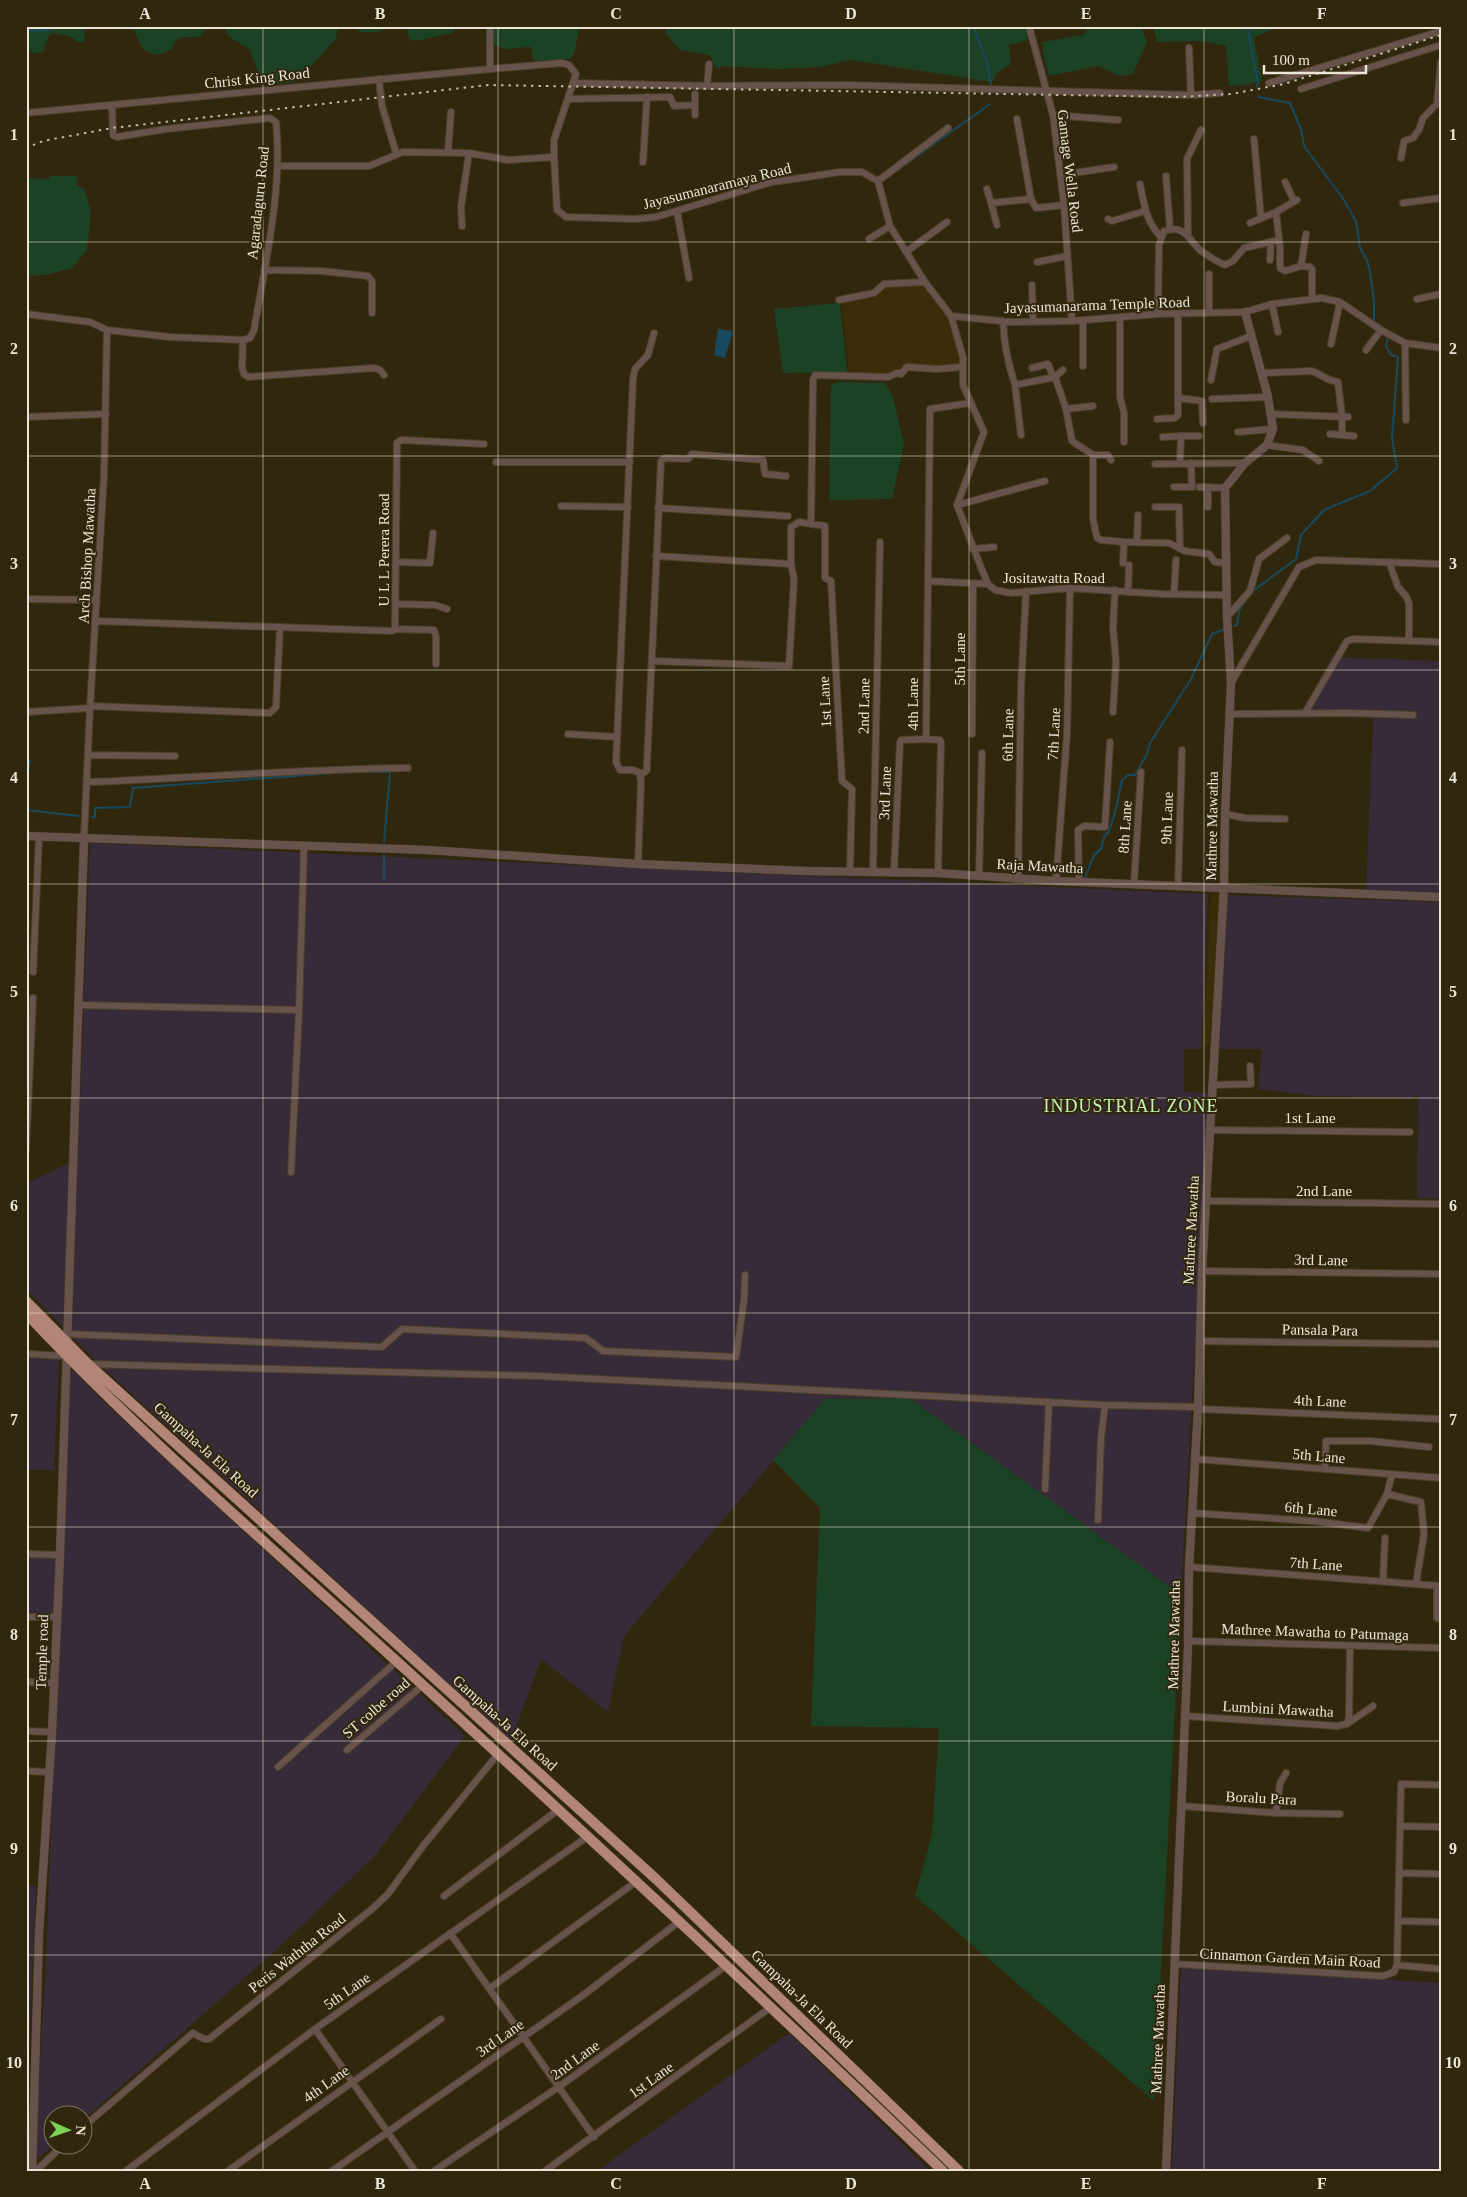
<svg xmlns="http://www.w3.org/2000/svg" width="1467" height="2197" font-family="Georgia,serif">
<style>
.built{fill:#392d0a}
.industrial{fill:#372b39}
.green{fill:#1c4226}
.water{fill:#164a60}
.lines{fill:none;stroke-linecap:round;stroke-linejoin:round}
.stream{stroke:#164a60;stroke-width:2}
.minor-casing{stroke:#4b4229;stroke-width:8}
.tertiary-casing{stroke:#4b4229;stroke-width:9}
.trunk-casing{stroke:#4b4229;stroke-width:11}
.minor{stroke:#68534c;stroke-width:6}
.tertiary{stroke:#68534c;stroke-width:8}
.trunk{stroke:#b28576;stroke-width:10}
.rail{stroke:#c0b9a6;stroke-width:2;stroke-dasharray:2.5 5;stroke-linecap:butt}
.grid{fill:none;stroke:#ece6d6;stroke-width:1;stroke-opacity:0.55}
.labels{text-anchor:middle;stroke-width:4;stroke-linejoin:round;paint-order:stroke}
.street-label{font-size:15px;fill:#ece6d6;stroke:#31270d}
.quarter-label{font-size:18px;letter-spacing:1px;fill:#c4f2b0;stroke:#31270d}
.neatline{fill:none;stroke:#ece6d6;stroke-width:2}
.grid-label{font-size:16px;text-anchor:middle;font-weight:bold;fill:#ece6d6}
</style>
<rect width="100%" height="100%" fill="#31270d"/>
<path class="built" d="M923,284l23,33 14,40v8h-54l-7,5 -13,4 -37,-1 -7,-71 36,-8 6,-7z
M1211,894l9,1 -10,150 -7,1z"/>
<path class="industrial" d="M1331,657l110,4v234l-75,-3 7,-174 -65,-2z
M90,843l1118,51 -7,155h-17v43l25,1 -28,502 -271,-197 -84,1 -202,237 -16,76 -67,-53 -30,82 -411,-376 -74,-76v-105l52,-25z
M1226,895l215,7v296h-24l1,-104 -8,4 -91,-2 -61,-7 4,-40h-42z
M26,1358l33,1 -5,111h-28z
M73,1370l30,31 362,335 -90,120 -100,95 -192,169 -1,-6h-30v30l2,1 -20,17 12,-196 21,-588z
M38,1556h18l-1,58h-29v-56h12z
M26,1886l10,1 -10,226z
M1181,1967l260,16v188h-269z
M789,2033l141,138h-333z"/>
<path class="green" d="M26,26h61l-2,2 -1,15 -6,-1 -8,-6 -18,-3 -5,6 -4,13 -7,1 -10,-3z
M112,26h93l-2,9c-16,6 -24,-5 -32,15 -11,6 -22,7 -30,-5 -3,-4 -4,-10 -7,-15l-22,-2z
M225,26h113l-2,12 -35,40 -9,5 -21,1 -11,-8 -11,-27 -21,-13z
M355,26h32l-8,6h-19z
M407,26h51l-6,7 -37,8 -6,-3z
M494,26h86l-6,28 -4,5 -37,2 -2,-14 -26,2 -11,-4z
M664,26h361l3,14 -19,5 2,19 -14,9 -5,9 -140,-22 -32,7 -42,2 -56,-3 -5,3 -7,-14 -30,-5 -13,-15z
M1087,26h54l6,16 -14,32 -13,2 -22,-10 -49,10 -6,-23 -1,-11 42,-7z
M1153,26h126l-25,12 8,43 -17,4 -16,1 -3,-40 -24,-5 -45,1z
M49,176h28v10l7,2 7,23 -4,39 -15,18 -25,7 -21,1v-98l23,1z
M840,303l7,69 -64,1 -9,-64z
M839,382l46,1 7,11 12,50 -12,55 -63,1 2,-115z
M910,1398l271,197 -27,506 -239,-205 17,-62 7,-106 -128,-2 9,-218 -47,-48 52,-61z"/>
<path class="water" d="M718,329l15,2 -8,27 -11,-3z"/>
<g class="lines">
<path class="stream" d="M973,26l14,36 4,23
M1247,26l11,56 -1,4
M26,31l21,-1 10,-4
M1258,97l32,6 11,26 3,17 40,54 12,21 4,27 7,12 3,12 4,31v19l16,10
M885,179l105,-75
M1253,591l43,-32 5,-24 23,-25 46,-19 27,-23 -5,-30 6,-81 -7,-2 -5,-9 2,-8
M1234,626l3,-1 2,-14 6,-10
M26,760l4,1 -4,25
M365,772h25l-6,70
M26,810l53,6
M92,817h3v-9l35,-1 3,-19 202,-15
M384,855v26
M1085,878l9,-23 7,-6 3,-12 5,-6 6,-18 7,-33 6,-5h7l11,-19 4,-13 41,-64 21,-45 13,-5"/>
<defs>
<path id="minor" d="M490,26v43l72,-6 7,2 7,9 -22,66v17l3,53 9,7 69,2 21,-2 116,-35 22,-3 46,-7h22l16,9 12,45 35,56 26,34 12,41v28l21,47 -27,73 25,65 6,14 7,6 16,3 59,-5 92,6 65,1
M1029,26l24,89 11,90 8,116
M379,79l3,27 14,47
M574,83l133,3 2,-22
M1269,83l172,-52
M707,86l141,-1 343,10 -2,-47
M1301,89l140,-44
M1191,95l29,-2
M568,99l102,-2 4,9 21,-1
M26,113l464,-44
M695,115v-21
M1053,115l65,5
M1017,119l14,80
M1254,139l7,79
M448,152l3,-40
M1401,158l3,-17 9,-3 6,-8 4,-12 14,-14 4,-42
M643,162l4,-65
M277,166h92l34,-14 66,1 39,7 46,-3
M1060,175l54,-8
M1166,176l4,53
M878,181l70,-53
M1285,182l9,19
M1140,184c4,20 6,38 21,53
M987,189l4,14
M1297,200l-21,12 4,35v21l5,3 16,-5 9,1 2,2v30
M1403,203l38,-5
M677,211l12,67
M1108,219l4,2 33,-10
M1250,223l26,-11
M997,225l-6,-22 40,-4 5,9 28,-3
M462,226l-1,-19 8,-54
M1188,234l-1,-75 14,-29
M869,239l21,-13
M906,252l41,-30
M1270,260l1,-18
M1037,262l30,-6
M1301,266l5,-32
M264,270l58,1 46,5 4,5v32
M1032,285l1,37
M1417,299l24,-5
M839,300l35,-7 10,-9 41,-2
M1272,304l6,28
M1209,313v-39
M26,314l64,8 17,8 63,7 73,3 7,-2 4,-8c11,-65 29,-143 22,-208l-6,-4 -104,11 -49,8 -4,-2 -1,-30
M1158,314l1,-69 5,-14c21,-7 24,8 36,19 8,6 16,11 25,15l8,-4 11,-13 35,-8
M951,316l59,6 62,-1 86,-7 87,-2 27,-8 50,-6 18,4 41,28 24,13 36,5
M1120,318v79l4,16v29
M1083,320v46
M1003,321c1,22 5,43 12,64l40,-8 11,32 6,32 21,14v64l4,19 4,2 23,2 45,1 16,8 24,3 6,8 12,1
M243,340l-1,27 2,7 4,3 126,-9 6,2 4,5
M1405,343l1,77
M1331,344l9,-42
M1366,350l15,-20
M1032,368l16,-4 5,12
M1262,373l49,-2c10,2 13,9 27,11l4,35v18l12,1
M1055,377l8,-7
M1211,380l6,-31 34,-13
M1015,385l6,50
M1179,398l23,3 1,22
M1212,399l56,-2
M970,403l-40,6 -2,172 60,3
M1066,409l27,-3
M1271,414l77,3
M26,417l80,-3
M1157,419l18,-1 3,-3v-100
M1238,432l35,-3
M1330,434l12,1
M1163,437l18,-1
M1267,445l36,5 16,11
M1093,455h15l3,5
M496,462h134
M1180,463l1,-27h18
M1155,464l90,-1
M1174,487h18l-1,-24
M1199,487l26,1
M957,505l88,-24
M561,506l67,1
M1155,507h24l1,40
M1208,507v-20
M658,508l130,8
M811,524l2,-144 2,-5 73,2 9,-4 4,1 6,-7 30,2 26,-2
M1137,542l1,-27
M973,549l21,-2
M656,556l135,8
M396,562l34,1 3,-30
M1389,562l9,25 8,9 3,7v38
M1123,563l1,-21
M928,581l-2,158 14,1 1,2 -3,131
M1128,592l1,-27
M1174,594l2,-34
M26,599l70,1
M396,604l39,1 12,4
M1227,617l23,-26 9,-32 28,-21
M96,621l296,10 3,-2 2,-186 4,-3 83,4
M395,629l39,1 2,7v27
M652,661l137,5 5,-87 -3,-15v-37l8,-5 26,4v52l6,3 11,200 10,8 -2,83
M1231,683l68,-116 17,-7 125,4
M90,706l180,7 6,-6 4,-80
M26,712l64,-4
M1113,712l3,-50 -3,-35 2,-37
M1305,713l42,-72 7,-2 87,3
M1230,714l120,-1 63,2
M568,734l49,3
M972,734l1,-150
M88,755l87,1
M640,776l7,-6v-7l14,-302 4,-3 23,1 4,-5 71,6 2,14 21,2
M87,782c107,-4 214,-13 321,-14
M1225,814l20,4 40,1
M84,838l6,-130 14,-233 3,-145
M638,864l3,-81 -1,-10 -7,-3h-13l-4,-8 17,-383 2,-10 13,-14 6,-22
M873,872l7,-330
M894,872l6,-129 1,-3 25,-1
M979,876l3,-123
M1018,879l3,-191 5,-97
M1056,881l11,-147 3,-146
M1079,881l-1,-51 6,-4 21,1 5,-85
M1134,884l7,-112
M1178,886l4,-136
M33,972l6,-135
M79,1005l220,5
M1212,1085l39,-1 -1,-18
M1209,1130l201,2
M26,1150l7,-152
M291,1172l8,-162 5,-163
M1207,1201l234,3
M1202,1271l239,3
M67,1334l315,13 20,-18 184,9 17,13 133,6 8,-57 1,-25
M1199,1341l242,3
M26,1354l40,2
M88,1364l450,12 567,29 92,2
M1198,1409l243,10
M1196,1459l245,19
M1325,1469l1,-28h44l59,6
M1045,1489l4,-87
M1387,1494l34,8 3,32 -8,50
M1192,1513l121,8 55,7 19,-34 5,-20
M1098,1520l3,-82 4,-33
M26,1554l34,1
M1189,1567l252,19
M1383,1581l2,-43
M1437,1586v32l4,1
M26,1617h31
M1188,1641l253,7
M26,1682l28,1
M1185,1716l152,10 10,-2 2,-6 1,-72
M1347,1724l26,-18
M26,1731l26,1
M347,1750l76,-65
M278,1767l119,-106
M26,1771l23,1
M1181,1806l95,7 64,1
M1276,1813l4,-30 6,-10
M1400,1826l41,1
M1399,1873l42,1
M444,1896l115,-87
M1399,1921l42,1
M450,1933l144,204
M1175,1964l208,12 11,-4 3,-7 4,-181 40,1
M1397,1965l44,4
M490,1988l147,-107
M315,2029l100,142
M82,2128l111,-95 11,6h5l163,-130 16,-15 35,-48 75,-92
M36,2171l28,-27
M126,2171l189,-142 272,-192
M228,2171l213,-152
M332,2171l250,-175 98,-75
M434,2171l126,-85 167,-121
M545,2171l226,-164"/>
<path id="tertiary" d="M26,836l402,14 210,14 169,7 131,2 118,8 385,16
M32,2171l7,-238 13,-201 8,-177 24,-717
M1166,2171l22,-524 1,-80 9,-158 4,-138 22,-384 1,-73 6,-131 -4,-66 -2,-129 20,-25 22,-18 6,-16 -5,-32 -23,-85"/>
<path id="trunk" d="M26,1301l62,63 568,515 303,292
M26,1313c118,126 250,238 377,354 182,166 362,333 540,504"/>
</defs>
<use href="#minor" class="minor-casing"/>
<use href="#tertiary" class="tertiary-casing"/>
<use href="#trunk" class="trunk-casing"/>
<use href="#minor" class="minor"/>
<use href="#tertiary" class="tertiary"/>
<use href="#trunk" class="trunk"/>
<path class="rail" d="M26,148l17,-7 69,-13 376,-43 690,12 53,-3 53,-10 157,-49"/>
</g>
<path class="grid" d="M263,26v2145M498,26v2145M734,26v2145M969,26v2145M1204,26v2145M26,242h1415M26,456h1415M26,670h1415M26,884h1415M26,1098h1415M26,1313h1415M26,1527h1415M26,1741h1415M26,1955h1415"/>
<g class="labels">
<g class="street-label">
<text transform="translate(257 78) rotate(-6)" y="5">Christ King Road</text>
<text transform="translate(1070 171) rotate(83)" y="5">Gamage Wella Road</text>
<text transform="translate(717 186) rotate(-14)" y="5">Jayasumanaramaya Road</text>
<text transform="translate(258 203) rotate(-84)" y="5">Agaradaguru Road</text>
<text transform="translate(1097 305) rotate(-2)" y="5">Jayasumanarama Temple Road</text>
<text transform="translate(384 550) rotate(-90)" y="5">U L L Perera Road</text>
<text transform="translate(87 556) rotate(-87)" y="5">Arch Bishop Mawatha</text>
<text x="1054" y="583">Jositawatta Road</text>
<text transform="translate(960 659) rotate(-90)" y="5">5th Lane</text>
<text transform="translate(825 702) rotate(-93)" y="5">1st Lane</text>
<text transform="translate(913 704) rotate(-90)" y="5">4th Lane</text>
<text transform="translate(864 706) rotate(-89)" y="5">2nd Lane</text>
<text transform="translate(1054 734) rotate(-87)" y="5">7th Lane</text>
<text transform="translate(1008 735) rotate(-89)" y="5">6th Lane</text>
<text transform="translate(885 793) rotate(-88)" y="5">3rd Lane</text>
<text transform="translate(1167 818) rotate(-88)" y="5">9th Lane</text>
<text transform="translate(1212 826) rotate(-89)" y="5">Mathree Mawatha</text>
<text transform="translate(1125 827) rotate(-86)" y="5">8th Lane</text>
<text transform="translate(1040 866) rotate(3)" y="5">Raja Mawatha</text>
<text x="1310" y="1123">1st Lane</text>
<text x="1324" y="1196">2nd Lane</text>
<text transform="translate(1191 1230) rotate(-87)" y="5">Mathree Mawatha</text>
<text transform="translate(1321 1260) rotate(1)" y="5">3rd Lane</text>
<text transform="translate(1320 1330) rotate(1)" y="5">Pansala Para</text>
<text transform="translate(1320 1401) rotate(2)" y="5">4th Lane</text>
<text transform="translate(206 1450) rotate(42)" y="5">Gampaha-Ja Ela Road</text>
<text transform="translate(1319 1456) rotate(5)" y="5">5th Lane</text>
<text transform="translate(1311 1509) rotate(5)" y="5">6th Lane</text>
<text transform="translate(1316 1564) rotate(4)" y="5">7th Lane</text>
<text transform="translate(1315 1632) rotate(2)" y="5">Mathree Mawatha to Patumaga</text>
<text transform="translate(1174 1635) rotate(-89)" y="5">Mathree Mawatha</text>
<text transform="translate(42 1652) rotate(-88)" y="5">Temple road</text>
<text transform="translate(376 1708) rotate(-41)" y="5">ST colbe road</text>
<text transform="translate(1278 1709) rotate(3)" y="5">Lumbini Mawatha</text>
<text transform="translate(505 1723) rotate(42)" y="5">Gampaha-Ja Ela Road</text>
<text transform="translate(1261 1798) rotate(3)" y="5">Boralu Para</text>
<text transform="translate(297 1953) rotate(-38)" y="5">Peris Waththa Road</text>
<text transform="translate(1290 1958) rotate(3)" y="5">Cinnamon Garden Main Road</text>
<text transform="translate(347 1991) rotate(-35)" y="5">5th Lane</text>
<text transform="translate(802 1999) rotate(44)" y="5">Gampaha-Ja Ela Road</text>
<text transform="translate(500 2038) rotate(-35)" y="5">3rd Lane</text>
<text transform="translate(1158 2039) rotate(-88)" y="5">Mathree Mawatha</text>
<text transform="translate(575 2060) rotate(-36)" y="5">2nd Lane</text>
<text transform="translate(651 2080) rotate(-36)" y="5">1st Lane</text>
<text transform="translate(326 2084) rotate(-36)" y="5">4th Lane</text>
</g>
<g class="quarter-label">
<text x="1131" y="1112">INDUSTRIAL ZONE</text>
</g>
</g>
<rect width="1467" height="2197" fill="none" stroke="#31270d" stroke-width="55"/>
<g transform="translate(68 2130) rotate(92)"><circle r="24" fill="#31270d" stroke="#7c735d"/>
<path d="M0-4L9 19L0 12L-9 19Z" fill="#7dd154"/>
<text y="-8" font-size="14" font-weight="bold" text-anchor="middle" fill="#ece6d6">N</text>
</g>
<path d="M1264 65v8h102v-8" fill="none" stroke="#ece6d6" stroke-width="2.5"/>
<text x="1272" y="65" font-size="15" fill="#ece6d6" stroke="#31270d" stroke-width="4" paint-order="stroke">100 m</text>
<rect x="28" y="28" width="1412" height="2142" class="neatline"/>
<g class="grid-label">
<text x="145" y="19">A</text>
<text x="380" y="19">B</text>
<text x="616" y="19">C</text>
<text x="851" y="19">D</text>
<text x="1086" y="19">E</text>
<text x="1322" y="19">F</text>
<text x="14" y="140">1</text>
<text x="1453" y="140">1</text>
<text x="14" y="354">2</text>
<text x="1453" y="354">2</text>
<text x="14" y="569">3</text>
<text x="1453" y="569">3</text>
<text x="14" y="783">4</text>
<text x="1453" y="783">4</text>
<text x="14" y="997">5</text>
<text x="1453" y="997">5</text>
<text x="14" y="1211">6</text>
<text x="1453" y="1211">6</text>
<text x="14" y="1425">7</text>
<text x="1453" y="1425">7</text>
<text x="14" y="1640">8</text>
<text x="1453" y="1640">8</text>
<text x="14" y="1854">9</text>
<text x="1453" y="1854">9</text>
<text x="14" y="2068">10</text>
<text x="1453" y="2068">10</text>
<text x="145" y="2189">A</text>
<text x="380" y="2189">B</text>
<text x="616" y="2189">C</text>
<text x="851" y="2189">D</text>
<text x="1086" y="2189">E</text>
<text x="1322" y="2189">F</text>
</g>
</svg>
